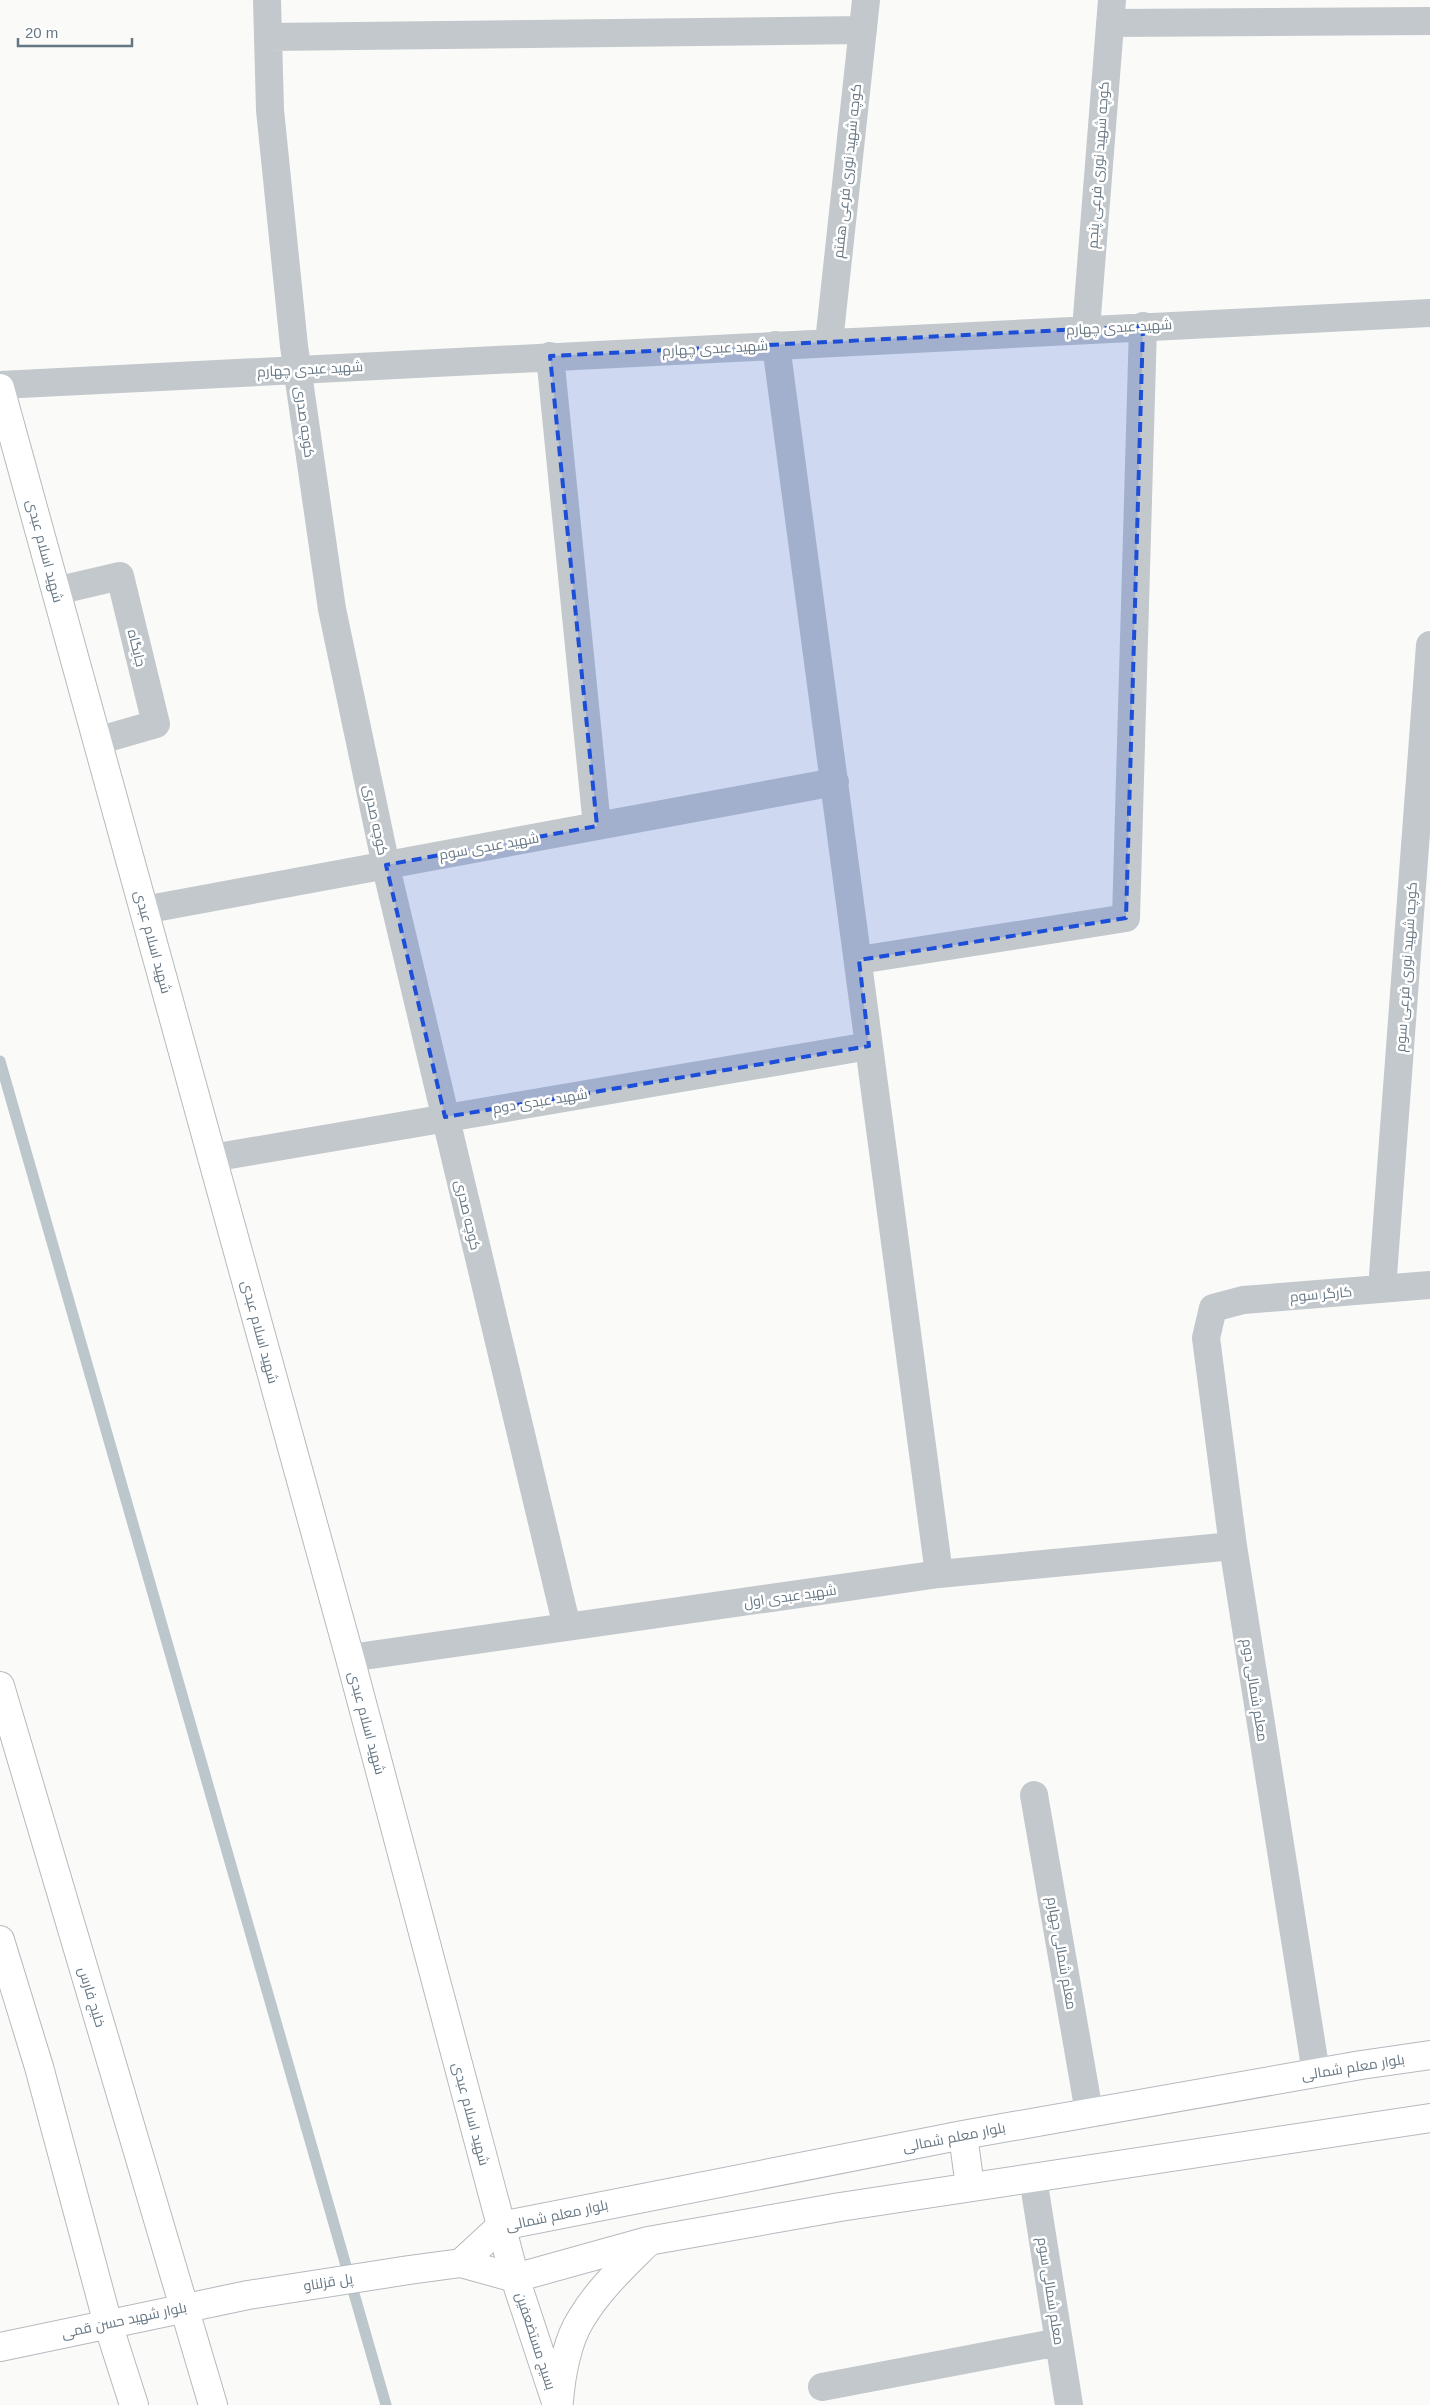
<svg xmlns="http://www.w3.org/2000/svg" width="1430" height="2405" font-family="Helvetica,Cairo,sans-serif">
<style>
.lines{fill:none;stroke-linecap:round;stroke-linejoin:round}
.stream{stroke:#bbc7cb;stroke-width:11}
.major-casing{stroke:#b5babe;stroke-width:30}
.minor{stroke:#c3c8cc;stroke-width:28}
.major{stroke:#fff;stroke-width:28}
.marked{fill:#1d4ed8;fill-opacity:0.2;stroke:#1d4ed8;stroke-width:4;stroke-dasharray:10 6;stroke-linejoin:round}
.labels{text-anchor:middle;stroke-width:5;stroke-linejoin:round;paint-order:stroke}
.street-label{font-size:14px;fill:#657683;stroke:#fff}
</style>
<rect width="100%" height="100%" fill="#fafaf8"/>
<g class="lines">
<path class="stream" d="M0,1061l386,1344"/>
<defs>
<path id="major" d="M0,388l350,1270 165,620 42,127
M0,1686l213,719
M0,1940l39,127 69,257 26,81
M963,2135l7,52
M461,2263l40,-37 462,-91 398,-70 69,-10
M0,2347l248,-52 161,-25 52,-7 54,15 133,-37 192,-34 590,-89
M559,2401c2,-25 8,-60 22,-82 17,-29 43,-53 66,-76"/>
</defs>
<use href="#major" class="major-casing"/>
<path class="minor" d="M267,0l3,110 24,236 38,263 57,271 178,747
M1110,23l320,-2
M268,37l595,-7
M1086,329l26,-329
M829,342l37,-342
M776,345l163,1229
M550,356l47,470
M0,385l1430,-72
M56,591l64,-15 36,148 -59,17
M144,910l691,-128
M859,960l267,-42 17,-592
M212,1158l657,-112
M1382,1289l48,-644
M350,1658l589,-84 294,-28
M1034,1795l55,317
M1316,2073l-83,-527 -27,-208 7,-30 30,-8 187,-15
M1033,2178l36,227
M822,2387l237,-45"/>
<use href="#major" class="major"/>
</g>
<path class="marked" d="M1143,326l-17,592 -267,42 10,86 -424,71 -59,-252 211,-39 -47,-470z"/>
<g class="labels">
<g class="street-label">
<text transform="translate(1098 165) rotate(-86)" y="5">کوچه شهید نوری فرعی پنجم</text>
<text transform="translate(847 171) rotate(-84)" y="5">کوچه شهید نوری فرعی هفتم</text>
<text transform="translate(1119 327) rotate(-3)" y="5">شهید عبدی چهارم</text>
<text transform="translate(715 348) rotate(-3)" y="5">شهید عبدی چهارم</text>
<text transform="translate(310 369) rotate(-3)" y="5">شهید عبدی چهارم</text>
<text transform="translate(305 422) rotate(82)" y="5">کوچه صدری</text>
<text transform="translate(45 551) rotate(75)" y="5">شهید اسلام عبدی</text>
<text transform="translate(137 648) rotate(76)" y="5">جایگاه</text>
<text transform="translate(376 820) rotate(78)" y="5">کوچه صدری</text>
<text transform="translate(489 846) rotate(-10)" y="5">شهید عبدی سوم</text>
<text transform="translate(153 942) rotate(75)" y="5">شهید اسلام عبدی</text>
<text transform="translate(1406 967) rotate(-86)" y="5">کوچه شهید نوری فرعی سوم</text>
<text transform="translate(540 1101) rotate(-9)" y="5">شهید عبدی دوم</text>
<text transform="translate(468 1215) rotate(77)" y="5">کوچه صدری</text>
<text transform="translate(1321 1294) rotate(-5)" y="5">کارگر سوم</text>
<text transform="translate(260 1332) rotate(75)" y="5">شهید اسلام عبدی</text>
<text transform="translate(790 1596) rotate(-8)" y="5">شهید عبدی اول</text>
<text transform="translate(1255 1690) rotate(81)" y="5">معلم شمالی دوم</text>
<text transform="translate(367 1723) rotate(75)" y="5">شهید اسلام عبدی</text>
<text transform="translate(1062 1953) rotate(80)" y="5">معلم شمالی چهارم</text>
<text transform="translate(92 1997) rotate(73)" y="5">خلیج فارس</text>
<text transform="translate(1353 2067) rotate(-9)" y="5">بلوار معلم شمالی</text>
<text transform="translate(471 2114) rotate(75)" y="5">شهید اسلام عبدی</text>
<text transform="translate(954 2137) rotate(-11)" y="5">بلوار معلم شمالی</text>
<text transform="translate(557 2215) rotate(-12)" y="5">بلوار معلم شمالی</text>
<text transform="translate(328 2282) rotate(-9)" y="5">پل قزلناو</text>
<text transform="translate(1051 2291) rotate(81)" y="5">معلم شمالی سوم</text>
<text transform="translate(124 2320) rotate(-12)" y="5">بلوار شهید حسن قمی</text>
<text transform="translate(536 2341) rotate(72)" y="5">بسیج مستضعفین</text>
</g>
</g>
<path d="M18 38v8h114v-8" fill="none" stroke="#657683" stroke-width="2.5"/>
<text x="25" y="38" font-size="15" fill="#657683" stroke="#ffffff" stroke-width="4" paint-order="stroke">20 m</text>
</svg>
